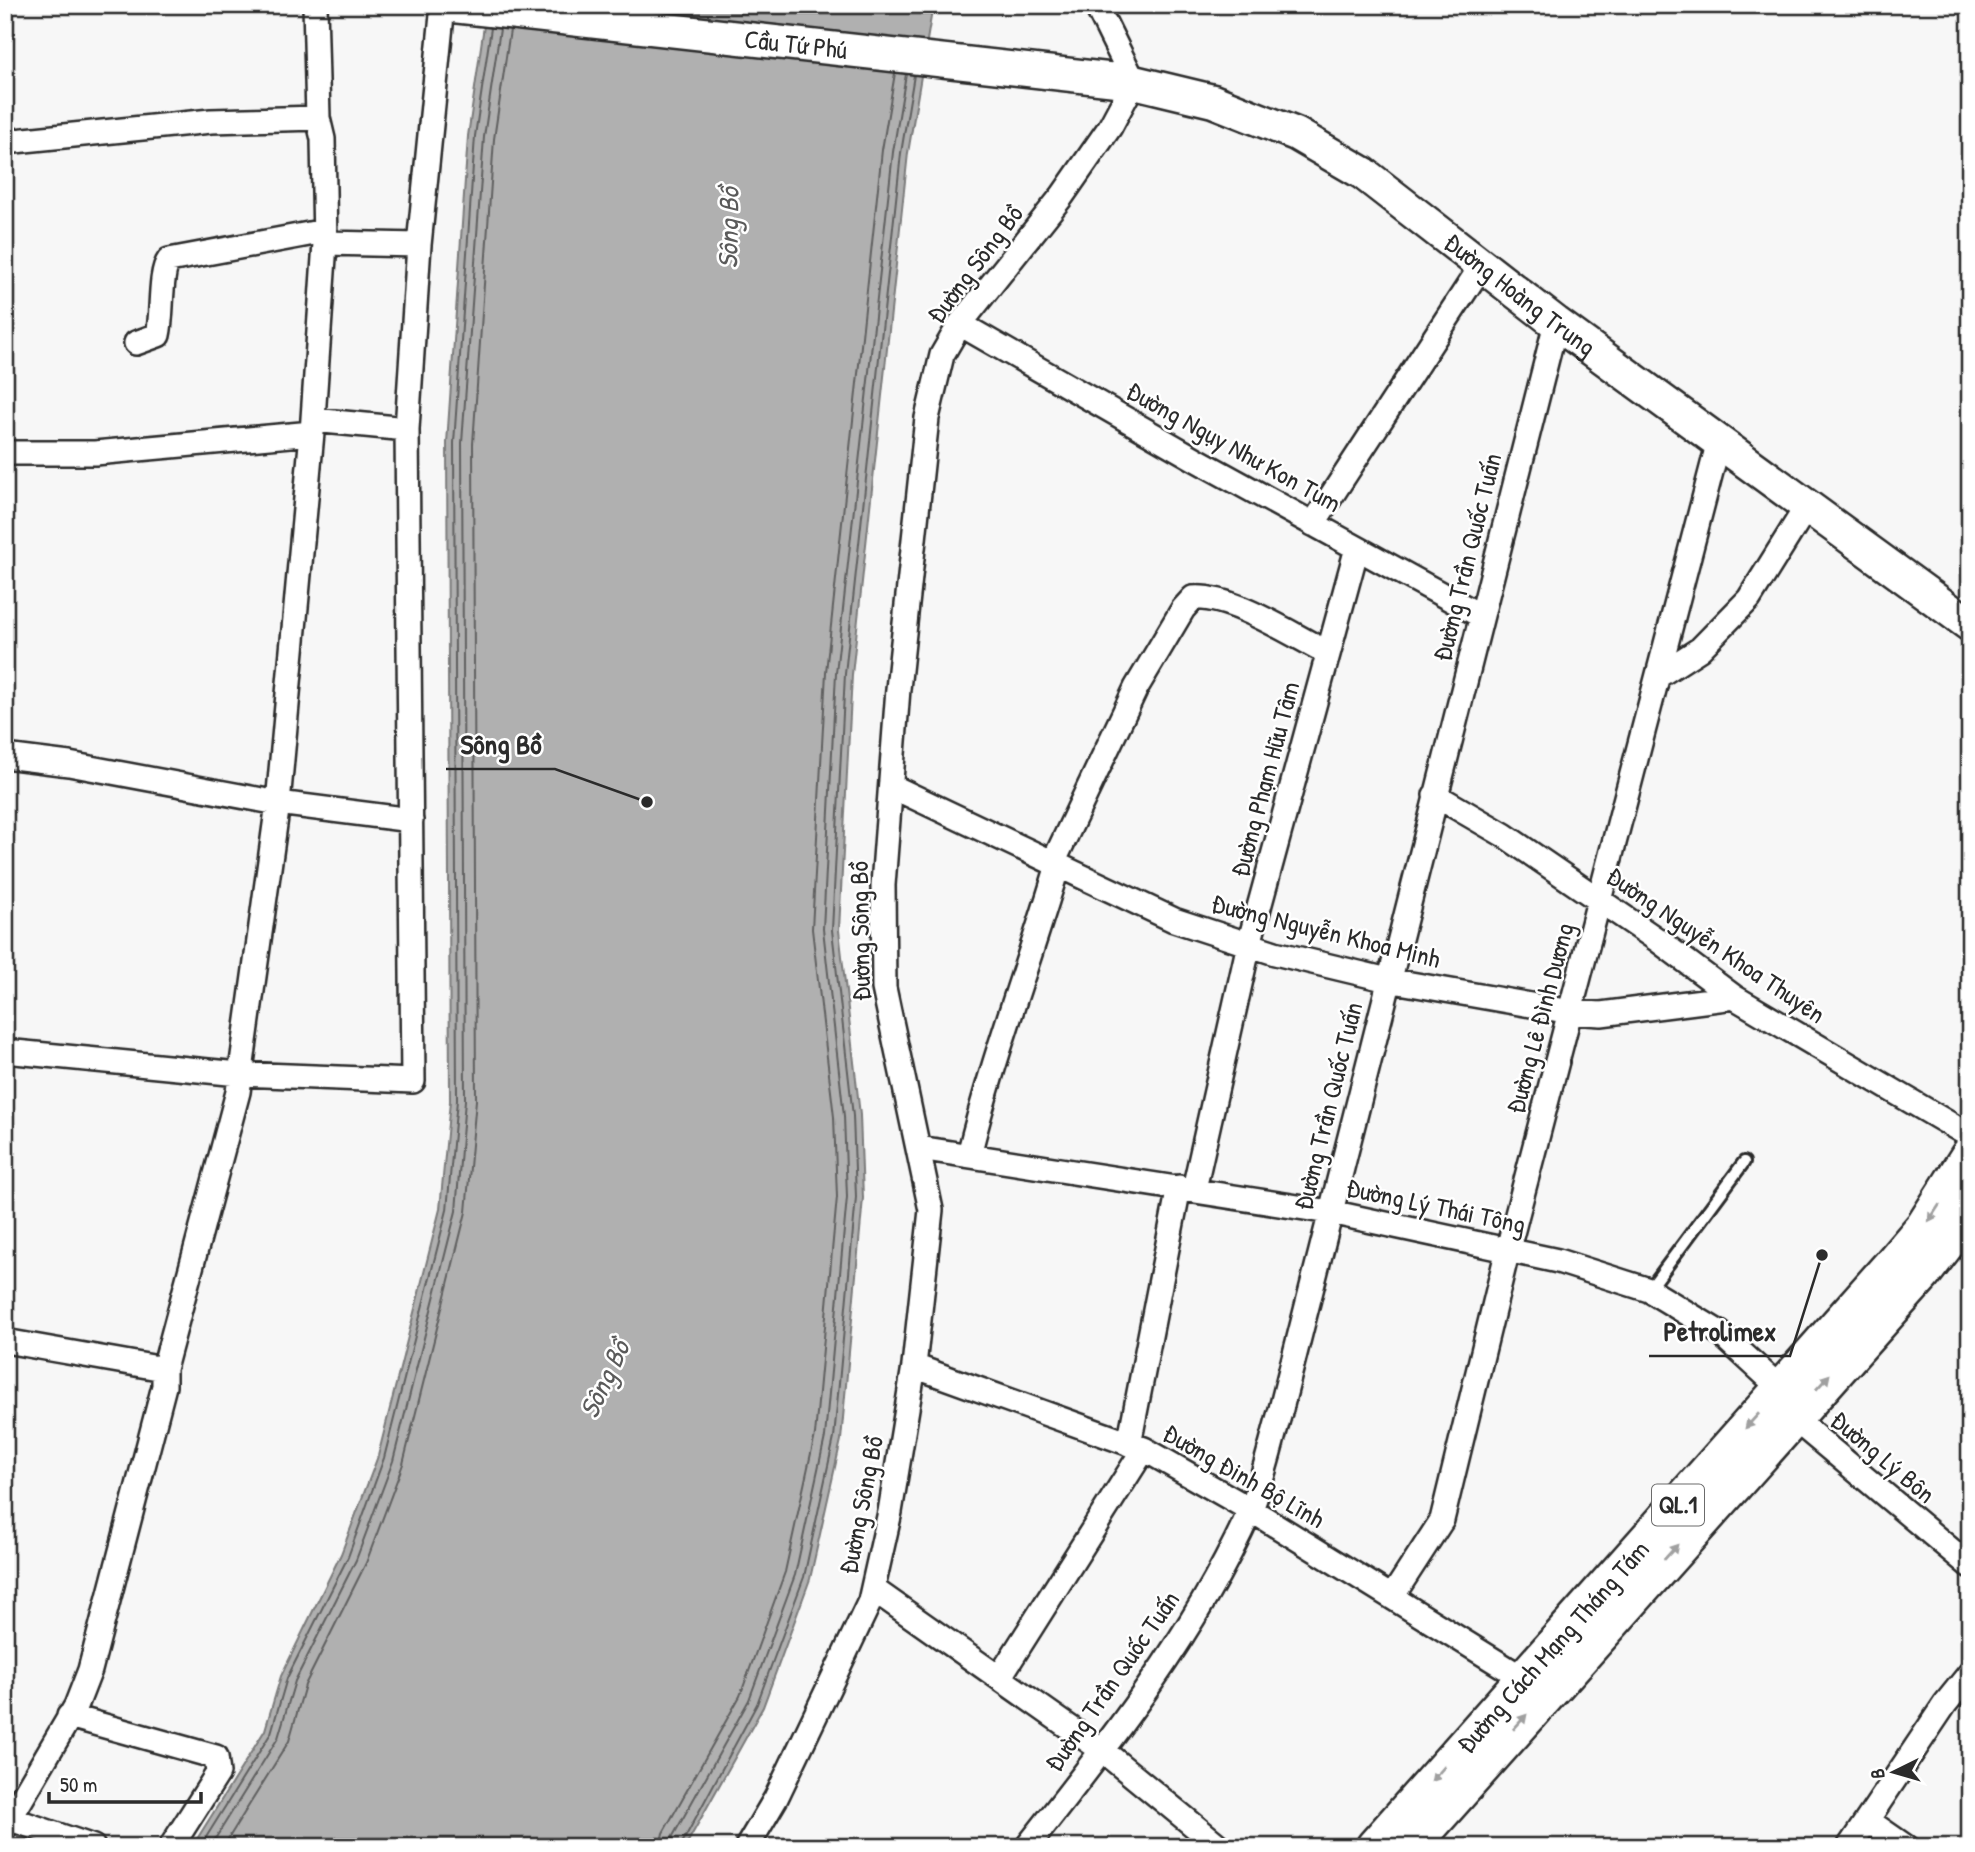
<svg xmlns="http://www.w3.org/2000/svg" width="1975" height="1852" font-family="'Patrick Hand',sans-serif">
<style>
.water{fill:#b0b0b0;stroke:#7b7b7b;stroke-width:2}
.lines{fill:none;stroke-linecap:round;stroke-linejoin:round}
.shore{stroke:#606060;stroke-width:2}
.service-casing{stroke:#2b2b2b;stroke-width:16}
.minor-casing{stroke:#2b2b2b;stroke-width:28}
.secondary-casing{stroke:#2b2b2b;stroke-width:37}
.trunk-casing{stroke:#2b2b2b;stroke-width:42}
.service{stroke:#fff;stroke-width:10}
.minor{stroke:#fff;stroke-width:23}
.secondary{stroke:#fff;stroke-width:32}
.trunk{stroke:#fff;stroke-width:37}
.oneway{fill:#a0a0a0}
.labels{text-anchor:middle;stroke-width:5;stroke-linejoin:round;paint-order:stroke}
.shield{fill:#fff;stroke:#6b6b6b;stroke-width:2}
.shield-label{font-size:24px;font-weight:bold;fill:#2b2b2b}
.street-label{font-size:26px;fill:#2b2b2b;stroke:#fff}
.water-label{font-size:28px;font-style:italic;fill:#5a5a5a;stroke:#fff}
.leader{fill:none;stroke:#2b2b2b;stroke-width:2.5}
.callout-dot{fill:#2b2b2b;stroke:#fff;stroke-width:2.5}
.callout-label{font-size:28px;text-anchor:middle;font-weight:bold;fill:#2b2b2b;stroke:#fff;stroke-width:5;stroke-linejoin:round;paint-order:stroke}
</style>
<rect width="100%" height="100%" fill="#f7f7f7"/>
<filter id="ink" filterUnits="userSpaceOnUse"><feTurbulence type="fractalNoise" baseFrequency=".0143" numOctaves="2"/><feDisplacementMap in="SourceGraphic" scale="14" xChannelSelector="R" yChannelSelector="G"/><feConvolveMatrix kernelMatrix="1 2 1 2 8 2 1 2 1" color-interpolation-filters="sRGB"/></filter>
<g filter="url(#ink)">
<path class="water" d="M487,5h446l-25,148 -56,522 -13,255 21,185 3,83 -22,242 -31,139 -47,128 -78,140h-493l73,-117 16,-54 60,-122 37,-98 62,-247 10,-108 -3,-658 21,-307z"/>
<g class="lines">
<path class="shore" d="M200,1847l71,-114 16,-55 61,-121 36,-99 63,-248 10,-110 -3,-657 21,-307 16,-108
M210,1847l68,-109 17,-57 61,-121 37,-99 63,-250 9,-111 -3,-657 22,-306 16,-108
M223,1847l66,-106 16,-56 61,-122 37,-99 63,-252 10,-112 -3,-656 21,-305 16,-109
M660,1847l3,-14 77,-137 45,-124 30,-137 22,-238 -3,-80 -22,-188 14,-257 56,-522 13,-77
M671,1847l2,-11 76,-136 46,-125 30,-138 22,-240 -3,-81 -21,-187 13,-256 57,-521 13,-78
M680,1847l77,-143 47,-127 30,-139 22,-241 -3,-81 -21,-186 13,-256 56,-521 13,-78"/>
<defs>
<path id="service" d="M1649,1290l95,-128"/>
<path id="minor" d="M5,142l206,-21 107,-3
M325,243l94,2
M960,324l237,136 284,156
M136,343l22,-8c5,-20 1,-62 11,-75l156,-29
M313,420l94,9
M5,453h90l217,-20
M1313,524l169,-259
M1658,676l42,-27 49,-50 58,-93
M5,756l64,8 209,39 133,17
M891,786l283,134 101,33 113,27 183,32 30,2 133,-17
M1435,795l69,40 155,106 75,56 236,139
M1053,863l83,-175 47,-79 10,-11c39,-3 99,37 135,55
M5,1051l234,23 174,7 -6,-652 12,-184 24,-240
M919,1148l411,64 228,49 91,29 71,43 61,56
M969,1155c24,-98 60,-192 89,-290
M1194,1189l55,-245 108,-396
M5,1341l159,28
M914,1366l230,83 107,61 273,169
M1792,1417l178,149
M1129,1444l50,-257
M873,1589l230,162 117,96
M1392,1597l50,-77 66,-271 211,-808
M999,1678l145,-229
M69,1716l147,41 2,16 -47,74
M11,1819l82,28
M1867,1820l39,27
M5,1827l71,-121 14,-36 74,-284v-17l74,-277 40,-289 34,-370 13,-190 -2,-104 -5,-21 -3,-113
M747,1847l29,-49 94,-197 20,-89 24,-146 17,-156 -47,-222 -1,-103 15,-196 29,-271 15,-63 18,-31 102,-128 48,-69 24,-45 -38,-77
M1027,1847c83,-105 168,-213 223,-336 14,-32 21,-69 31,-102l275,-1086
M1849,1847l96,-143 25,-31"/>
<g id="secondary">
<path id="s1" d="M444,5l690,77 79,19 83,33 67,39 193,150 414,302"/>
</g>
<g id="trunk">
<path id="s2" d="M1375,1847l516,-581 34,-40 45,-71"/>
<path d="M1410,1847l512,-573 48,-62"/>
</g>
</defs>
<use href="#service" class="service-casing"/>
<use href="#minor" class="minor-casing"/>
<use href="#secondary" class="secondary-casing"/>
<use href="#trunk" class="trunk-casing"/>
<use href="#service" class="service"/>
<use href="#minor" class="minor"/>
<use href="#secondary" class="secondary"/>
<use href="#trunk" class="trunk"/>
</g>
<defs><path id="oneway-solid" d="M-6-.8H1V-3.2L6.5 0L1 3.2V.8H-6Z" transform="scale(1.75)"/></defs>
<g class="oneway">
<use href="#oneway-solid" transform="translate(1934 1213) rotate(123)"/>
<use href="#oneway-solid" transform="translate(1823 1382) rotate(-48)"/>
<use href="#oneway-solid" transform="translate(1752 1421) rotate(132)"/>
<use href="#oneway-solid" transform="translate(1671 1552) rotate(-48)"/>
<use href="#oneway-solid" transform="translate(1520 1722) rotate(-48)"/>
<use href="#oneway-solid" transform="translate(1438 1774) rotate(131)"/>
</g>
</g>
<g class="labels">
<rect class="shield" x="1652" y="1484.5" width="52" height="41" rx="5"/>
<g class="shield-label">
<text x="1678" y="1513">QL.1</text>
</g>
<g class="street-label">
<text dy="9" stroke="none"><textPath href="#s1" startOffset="354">Cầu Tứ Phú</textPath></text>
<text transform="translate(975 264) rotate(-53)" y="9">Đường Sông Bồ</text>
<text dy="9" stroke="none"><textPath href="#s1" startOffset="1141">Đường Hoàng Trung</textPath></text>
<text transform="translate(1234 447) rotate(29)" y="9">Đường Ngụy Như Kon Tum</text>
<text transform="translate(1467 557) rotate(-76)" y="9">Đường Trần Quốc Tuấn</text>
<text transform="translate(1265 779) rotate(-75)" y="9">Đường Phạm Hữu Tâm</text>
<text transform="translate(860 931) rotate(-91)" y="9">Đường Sông Bồ</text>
<text transform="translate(1326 931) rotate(14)" y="9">Đường Nguyễn Khoa Minh</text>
<text transform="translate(1716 945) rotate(34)" y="9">Đường Nguyễn Khoa Thuyên</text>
<text transform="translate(1540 1018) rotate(-75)" y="9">Đường Lê Đình Dương</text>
<text transform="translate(1328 1106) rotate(-76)" y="9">Đường Trần Quốc Tuấn</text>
<text transform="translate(1436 1206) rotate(12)" y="9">Đường Lý Thái Tông</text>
<text transform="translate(1883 1457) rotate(40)" y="9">Đường Lý Bôn</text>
<text transform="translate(1244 1476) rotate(30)" y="9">Đường Đinh Bộ Lĩnh</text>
<text transform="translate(861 1505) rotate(-79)" y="9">Đường Sông Bồ</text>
<text dy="9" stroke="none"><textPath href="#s2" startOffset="268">Đường Cách Mạng Tháng Tám</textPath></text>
<text transform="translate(1112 1681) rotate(-55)" y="9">Đường Trần Quốc Tuấn</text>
</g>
<g class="water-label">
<text transform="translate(728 228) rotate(-89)" y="10">Sông Bồ</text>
<text transform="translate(604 1379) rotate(-65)" y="10">Sông Bồ</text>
</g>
</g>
<path class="leader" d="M647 802L555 769H446M1822 1255L1790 1356H1649"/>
<g class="callout-dot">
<circle cx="647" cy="802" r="7"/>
<circle cx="1822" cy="1255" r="7"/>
</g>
<g class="callout-label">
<text x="501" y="754">Sông Bồ</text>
<text x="1720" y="1341">Petrolimex</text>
</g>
<rect width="1975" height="1852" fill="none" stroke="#fff" stroke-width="28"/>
<rect x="14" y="14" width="1947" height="1824" fill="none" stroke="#2b2b2b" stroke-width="2.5" filter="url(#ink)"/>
<g transform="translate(1894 1772) rotate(265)" stroke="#ffffff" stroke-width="5" paint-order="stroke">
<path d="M0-5L12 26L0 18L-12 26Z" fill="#2b2b2b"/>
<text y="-10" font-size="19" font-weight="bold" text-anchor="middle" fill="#2b2b2b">B</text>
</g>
<path d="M49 1792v10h152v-10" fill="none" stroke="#2b2b2b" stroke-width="3.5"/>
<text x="60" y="1792" font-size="21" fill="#2b2b2b" stroke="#ffffff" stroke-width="5" paint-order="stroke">50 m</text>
</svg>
